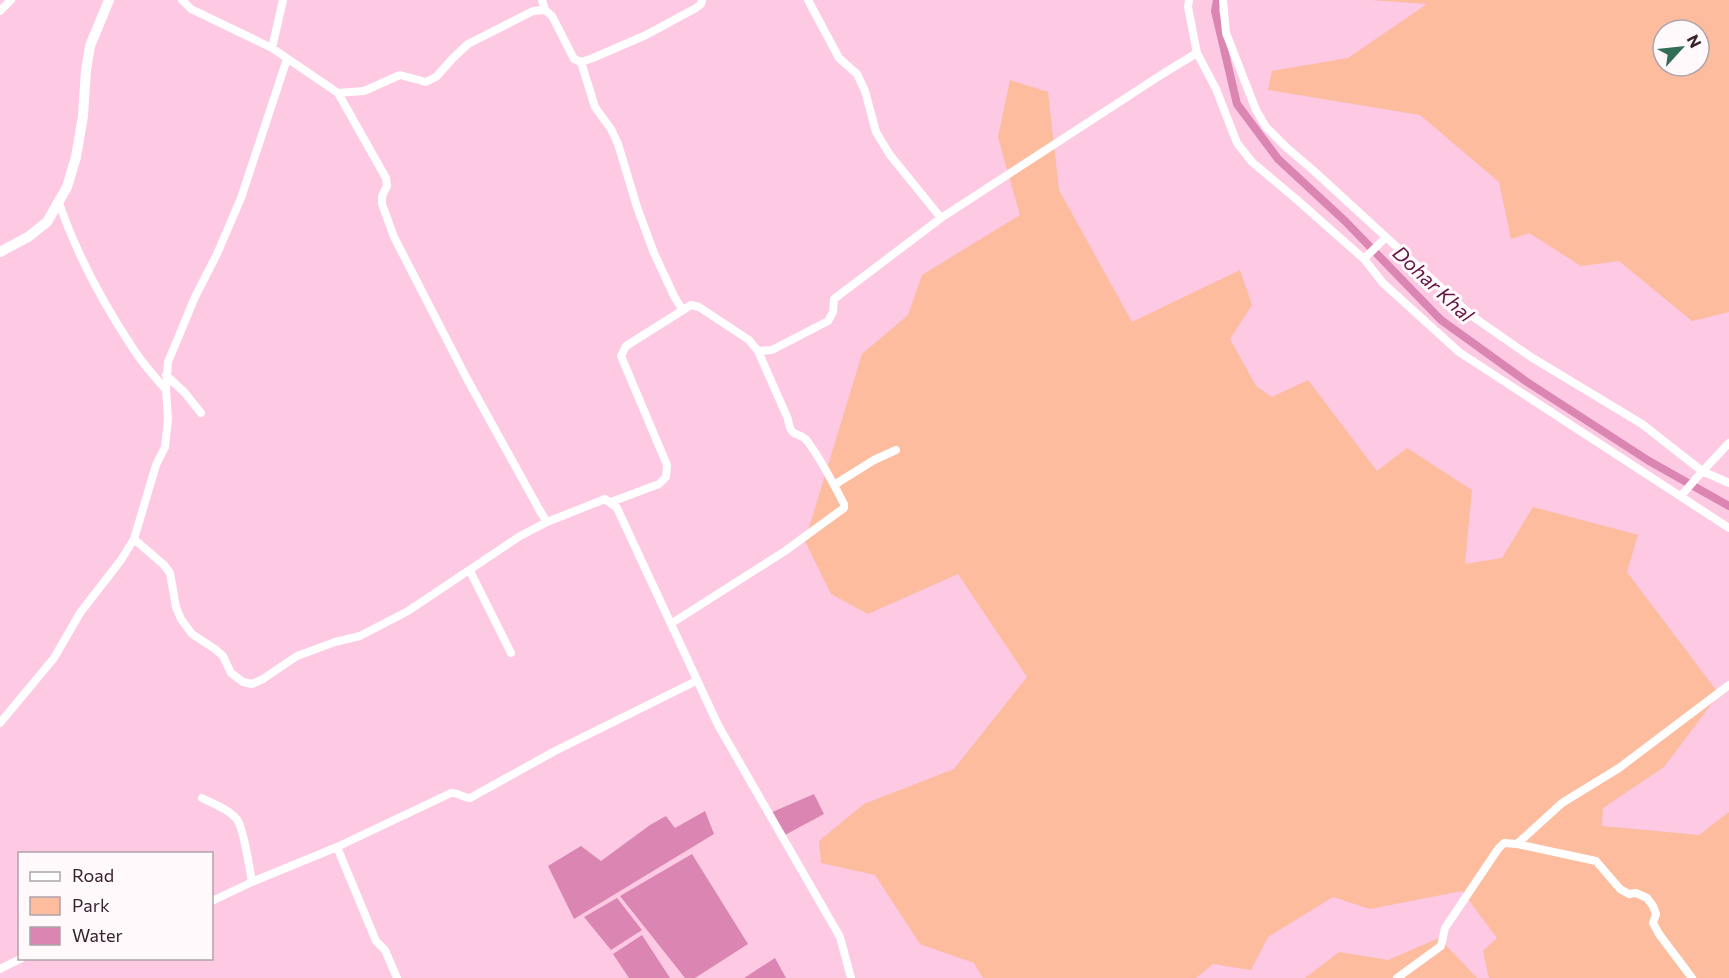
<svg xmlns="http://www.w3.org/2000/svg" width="1729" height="978" font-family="Commissioner,sans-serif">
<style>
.green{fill:#fcbc9d;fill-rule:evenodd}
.water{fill:#db85b3}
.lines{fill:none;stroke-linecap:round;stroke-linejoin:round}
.canal{stroke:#db85b3;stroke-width:8}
.minor{stroke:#fff;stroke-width:8}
.major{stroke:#fff;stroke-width:10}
.labels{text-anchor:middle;stroke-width:6;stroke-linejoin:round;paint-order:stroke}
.water-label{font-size:20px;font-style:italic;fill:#611544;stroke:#fff9fc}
</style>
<rect width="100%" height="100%" fill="#fdc9e3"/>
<path class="green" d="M1371,0h358v312l-37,9 -73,-60 -38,5 -52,-33 -18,6 -12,-57 -79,-67 -152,-25 4,-19 76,-13 79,-54zM1663,30h36v36h-36z
M1010,80l38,12 11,98 73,132 108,-52 12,35 -22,34 26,47 16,11 36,-17 69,91 30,-23 65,42 -7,74 37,-6 31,-51 105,28 -11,37 92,122 -55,73 -61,41 -1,18 97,9 30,-23v166h-240l-6,-27 14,-13 -35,-47 -92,18 -37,-12 -65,40 -17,33 -38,-6 -17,14h-213l-9,-15 -54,-19 -45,-69 -54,-12 -2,-22 45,-37 90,-35 73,-92 -69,-103 -90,40 -37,-20 -26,-53 57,-187 46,-39 14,-40 98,-60 -22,-78z
M1439,938l38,40h-172l34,-26 49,8z"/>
<path class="water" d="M814,794l10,20 -39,21 -15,-22z
M705,811l9,23 -140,85 -26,-53 33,-20 20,15 49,-36 16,-9 9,12z
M692,854l56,90 -53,34h-10l-65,-82z
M617,898l25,32 -31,20 -27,-33z
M642,935l28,43h-41l-16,-24z
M775,958l11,20h-42z"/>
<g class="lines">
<path class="canal" d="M1217,0l-2,11 22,93 41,55 67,62 96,99 86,62 122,79 80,45"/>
<path class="minor" d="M182,0l9,9 81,39
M283,0l-11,48 66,45 48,85 1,8 -5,10v8l12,33 72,140 74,134 7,11 58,-23 12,9 101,217 122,212 11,41
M542,0l3,10
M808,0l31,58 18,16 8,17 11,41 14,23 51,63
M1189,0l-1,7 9,46 19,36 21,54 15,19 44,37 68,60 19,24 76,69 270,176
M1223,0l3,33 30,77 10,17 20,20 28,24 158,145 59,41 111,67 60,47 27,12
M0,11l11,-11
M581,62l14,45 16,22 7,15 19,63 17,46 20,43 8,13
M338,93l26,-2 36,-16 26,7 10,-5 17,-19 15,-14 65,-33 12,-1 7,6 22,43 7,3 12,-4 53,-23 50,-27 5,-4 1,-4
M59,203c18,52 45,102 75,147 9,14 21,27 32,40
M1364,259l22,-22
M166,375l19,18 16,20
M834,485l40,-25 22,-10
M1681,496l18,-21 30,-32
M611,502l48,-18 7,-7 1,-12 -46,-109 5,-10 65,-41 8,2 50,33 9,11 14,-1 56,-29 5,-9 1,-13 107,-81 223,-145 33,-20
M134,539l30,26 6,8 6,34 5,12 11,15 23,15 8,7 8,17 12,9 9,2 11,-5 34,-23 38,-14 25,-6 48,-25 112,-75 27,-14
M470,571l41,82
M672,623l113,-72 59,-43v-4c-11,-21 -22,-43 -36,-62 -8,-12 -17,-1 -20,-23l-30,-68
M0,723l54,-65 26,-45 41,-53 13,-21 22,-74 9,-18 3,-28 -2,-29 2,-28 27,-65 22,-43 24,-56 46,-139
M202,798c12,6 29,12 36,23 7,14 11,45 14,61
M1517,844l79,17 24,28 9,5 7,-1 11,5 6,8 3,8 -3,9 6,11 33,44
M337,847l39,94 9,9 12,28
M212,901l40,-19 85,-35 114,-54c7,-1 12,5 19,5l85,-47 141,-70
M0,969l22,-11
M1397,978l44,-32 4,-18 53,-79 6,-6 13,1 45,-41 57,-35 110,-83"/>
<path class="major" d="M0,252l28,-15 19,-15 20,-35 9,-30 7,-41 3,-46 4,-24 19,-46"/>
</g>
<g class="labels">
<g class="water-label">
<text transform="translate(1433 284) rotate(43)" y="7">Dohar Khal</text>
</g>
</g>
<rect x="18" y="852" width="195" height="108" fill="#fff9fc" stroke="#afa3a9" stroke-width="1.5"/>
<rect x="30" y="872" width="30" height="9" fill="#ffffff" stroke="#afa3a9" stroke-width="1.5"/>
<text x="72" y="882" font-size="18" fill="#36232d">Road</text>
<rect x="30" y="897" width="30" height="18" fill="#fcbc9d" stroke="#afa3a9" stroke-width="1.5"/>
<text x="72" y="912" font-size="18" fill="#36232d">Park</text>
<rect x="30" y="927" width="30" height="18" fill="#db85b3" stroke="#afa3a9" stroke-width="1.5"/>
<text x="72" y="942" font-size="18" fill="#36232d">Water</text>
<g transform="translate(1681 48) rotate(63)"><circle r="28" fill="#fff9fc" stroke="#afa3a9" stroke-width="1.5"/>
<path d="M0-4.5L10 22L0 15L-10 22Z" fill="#326d57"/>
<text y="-9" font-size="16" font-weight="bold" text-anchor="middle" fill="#36232d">N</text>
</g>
</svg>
